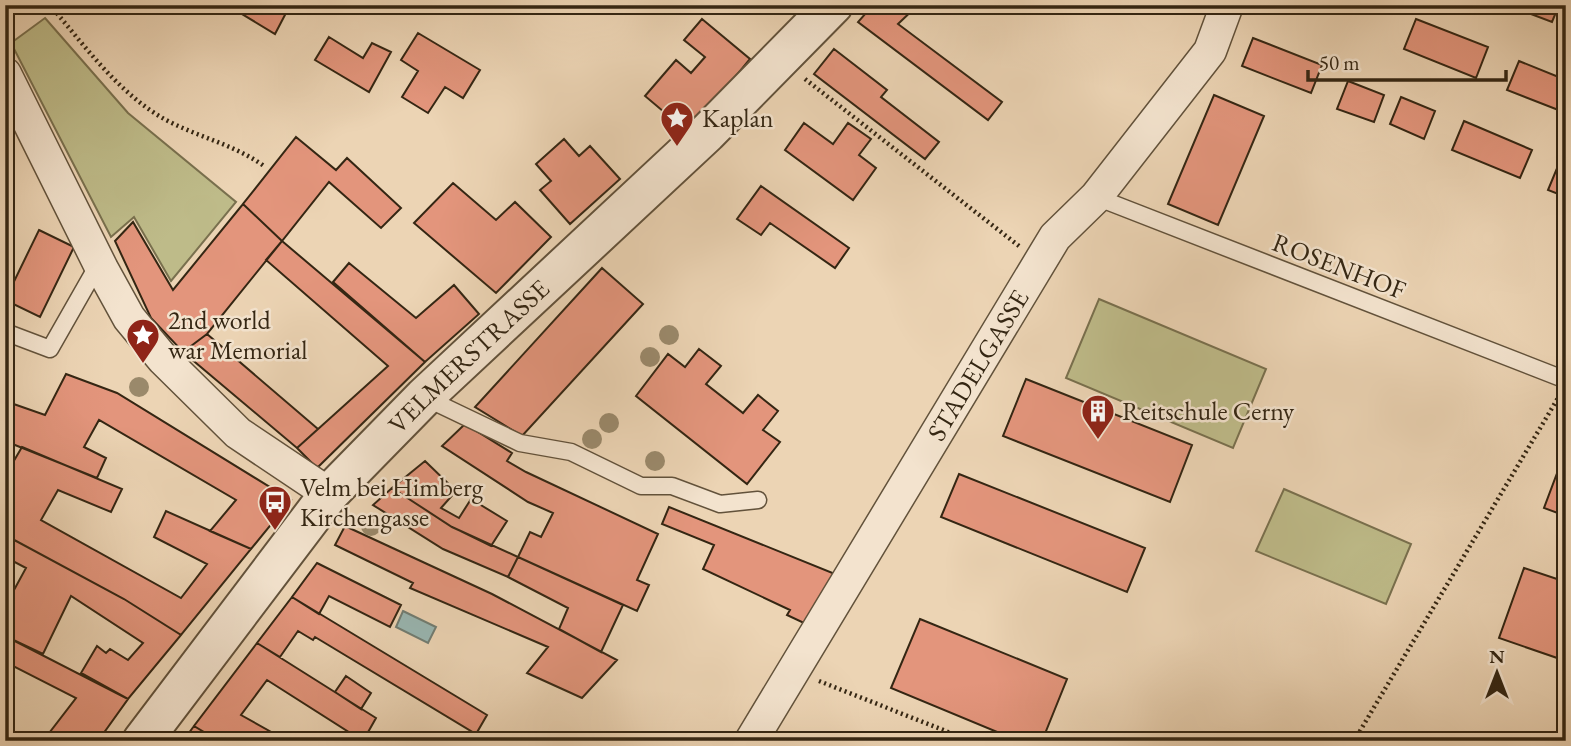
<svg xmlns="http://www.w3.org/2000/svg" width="1571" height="746" font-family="'EB Garamond',serif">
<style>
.green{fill:#bebb89;stroke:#79704e;stroke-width:2}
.water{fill:#99b7b3;stroke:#717d73;stroke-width:2}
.building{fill:#e3957c;stroke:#342613;stroke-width:2}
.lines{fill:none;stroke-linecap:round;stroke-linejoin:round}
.service-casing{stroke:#62523b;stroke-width:19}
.minor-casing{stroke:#62523b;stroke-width:35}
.tertiary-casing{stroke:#62523b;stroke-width:42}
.path{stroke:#342613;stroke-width:4.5;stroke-dasharray:2 3.5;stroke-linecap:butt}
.service{stroke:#f3e3ce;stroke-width:16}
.minor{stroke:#f3e3ce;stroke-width:32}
.tertiary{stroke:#f3e3ce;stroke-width:38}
.tree{fill:#9a896b}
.labels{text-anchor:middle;stroke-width:5;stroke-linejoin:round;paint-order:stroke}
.poi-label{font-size:26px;fill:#342613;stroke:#f3e3ce;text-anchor:start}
.street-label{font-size:26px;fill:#342613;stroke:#f3e3ce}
</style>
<rect width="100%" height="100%" fill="#ecd4b4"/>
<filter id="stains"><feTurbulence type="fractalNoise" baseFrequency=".00286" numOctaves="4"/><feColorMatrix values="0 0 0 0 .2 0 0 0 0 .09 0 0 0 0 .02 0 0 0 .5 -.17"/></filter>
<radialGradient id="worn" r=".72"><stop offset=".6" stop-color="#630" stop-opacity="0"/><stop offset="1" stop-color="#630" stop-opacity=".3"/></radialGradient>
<path class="green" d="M45,18l83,95 108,89 -65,79 -37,-64 -23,20 -100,-194z
M1099,299l167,70 -33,79 -167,-70z
M1284,489l127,55 -25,60 -130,-53z"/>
<path class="water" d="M403,611l33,16 -8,16 -32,-16z"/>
<path class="building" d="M227,5h51l9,6 -12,23z
M873,5h45l-20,19 104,78 -14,18 -130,-98z
M1525,5h34l-7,17 -29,-11z
M702,19l48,40 -61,74 -44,-37 31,-36 15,13 14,-16 -21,-17z
M1416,19l72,28 -12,31 -72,-29z
M418,33l62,37 -17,28 -18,-11 -17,26 -26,-16 16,-26 -17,-11z
M329,37l34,21 9,-15 19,9 -22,40 -54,-32z
M1253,38l69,27 -11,28 -69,-27z
M834,49l53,41 -6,7 58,45 -14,17 -111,-85z
M1519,61l47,19v33l-59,-23z
M1348,81l36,14 -10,27 -37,-13z
M1214,95l50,21 -46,109 -50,-21z
M1401,97l34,14 -11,28 -34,-15z
M1464,121l68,29 -12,28 -68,-28z
M804,123l29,21 15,-21 23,16 -12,16 17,13 -23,32 -68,-50z
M296,137l40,33 11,-12 54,50 -20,20 -52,-46 -47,59 -39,-37z
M564,139l15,17 11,-10 30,33 -50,45 -30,-34 11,-9 -15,-17z
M1560,161l6,2v34l-18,-7z
M453,183l43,37 19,-18 36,35 -55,56 -82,-70z
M761,186l88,62 -14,20 -65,-45 -9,12 -24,-16z
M243,204l39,37 -75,93 -24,18 -32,-34 -36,-77 18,-19 40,68z
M39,230l35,17 -34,70 -35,-17z
M282,241l143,121 -108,106 -20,-20 91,-82 -122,-106z
M349,263l67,55 38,-33 25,29 -54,48 -92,-80z
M602,268l41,36 -121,132 -47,-29z
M207,334l111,95 -21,19 -114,-96z
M699,349l22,17 -15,18 37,29 15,-18 20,16 -15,19 17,12 -33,42 -111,-88 32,-42 17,13z
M66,374l51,19 174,107 -40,49 -41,-18 26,-31 -137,-80 -15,27 22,11 -9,20 -92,-37v-40l40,14z
M1026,379l166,66 -22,57 -167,-66z
M465,424l47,29 -5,8 19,11 132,62 -21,46 12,5 -12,26 -119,-54 12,-25 11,5 12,-24 -25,-11 -86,-56z
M22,447l100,42 -11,23 -53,-22 -17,30 140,78 26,-34 -53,-27 12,-26 85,38 -70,86 -57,-36 -119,-64v-59z
M1565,452h1v64l-22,-8z
M425,461l31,30 -15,17 18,10 12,-19 36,22 -16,25 -39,-19 -60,-39z
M959,474l186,74 -18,44 -186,-75z
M392,488l60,39 66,30 -10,20 -65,-28 -70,-44z
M669,507l166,67 -29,50 -19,-9 3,-5 -87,-41 11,-24 -52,-21z
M345,526l147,68 125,66 -35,38 -55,-25 21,-26 -138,-59 3,-5 -78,-38z
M5,535l119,64 57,36 -53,64 -47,-26 16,-27 9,7 4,-4 18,11 15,-17 -72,-47 -28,58 -38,-18v-36l3,1 18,-33 -21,-11z
M518,557l105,48 -22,47 -42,-23 9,-21 -60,-31z
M317,563l84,42 -11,22 -61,-31 -10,18 -27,-17z
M1524,568l42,14v79l-67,-23z
M292,597l195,118 -11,19 -161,-97 -2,3 -15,-9 -18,26 -23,-14z
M920,619l147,60 -25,62h-23l-128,-53z
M5,636l123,63 -30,42h-55l33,-43 -71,-36z
M257,643l119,75 -13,23 -96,-61 -26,35 41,23 -2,3h-61l-25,-15z
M346,676l25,17 -10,16 -26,-17z
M194,726l25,15h-36z"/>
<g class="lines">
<defs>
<path id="service" d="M1096,197l470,183
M5,332l45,17 49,-86
M426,398l94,45 51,9 70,34h31l48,18 38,-4"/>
<g id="minor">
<path d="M5,74l97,195 27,49 34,41 75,74 91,61"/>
<path id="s1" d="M751,741l304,-504 41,-40 114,-146 17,-46"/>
</g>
<g id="tertiary">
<path id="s2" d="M142,741l187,-247 95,-97 283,-264 126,-128"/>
</g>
</defs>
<use href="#service" class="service-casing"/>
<use href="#minor" class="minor-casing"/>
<use href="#tertiary" class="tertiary-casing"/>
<path class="path" d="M50,5c34,40 69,89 116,115 32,17 67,24 98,46
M805,79l214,167
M819,681l152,60
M1354,741l204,-343"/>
<use href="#service" class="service"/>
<use href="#minor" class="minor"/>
<use href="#tertiary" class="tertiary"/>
</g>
<g class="tree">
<circle cx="669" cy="335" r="10"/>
<circle cx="650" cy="357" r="10"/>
<circle cx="139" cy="387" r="10"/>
<circle cx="609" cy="423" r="10"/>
<circle cx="592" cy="439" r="10"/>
<circle cx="655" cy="461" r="10"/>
<circle cx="371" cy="526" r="10"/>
</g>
<defs>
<symbol id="sight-pin" viewBox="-11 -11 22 30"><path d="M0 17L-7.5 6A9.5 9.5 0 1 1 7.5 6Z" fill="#8f2418" stroke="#f3e3ce"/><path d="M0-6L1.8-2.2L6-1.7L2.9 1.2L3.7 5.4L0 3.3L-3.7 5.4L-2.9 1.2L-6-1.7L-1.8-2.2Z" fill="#fff"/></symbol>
<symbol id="building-pin" viewBox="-11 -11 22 30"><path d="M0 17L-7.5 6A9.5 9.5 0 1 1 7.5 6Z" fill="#8f2418" stroke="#f3e3ce"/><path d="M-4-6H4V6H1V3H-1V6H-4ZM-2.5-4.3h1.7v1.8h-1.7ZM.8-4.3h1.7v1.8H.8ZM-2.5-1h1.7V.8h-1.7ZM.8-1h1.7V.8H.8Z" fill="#fff"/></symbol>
<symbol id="bus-pin" viewBox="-11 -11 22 30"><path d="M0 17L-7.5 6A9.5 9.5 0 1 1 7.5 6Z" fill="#8f2418" stroke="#f3e3ce"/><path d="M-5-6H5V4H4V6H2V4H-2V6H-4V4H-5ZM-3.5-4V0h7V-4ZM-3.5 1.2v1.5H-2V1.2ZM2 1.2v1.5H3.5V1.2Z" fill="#fff"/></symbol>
</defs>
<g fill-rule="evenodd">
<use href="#sight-pin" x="658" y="99" width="38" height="52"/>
<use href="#sight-pin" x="124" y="316" width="38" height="52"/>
<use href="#building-pin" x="1079" y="392" width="38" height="52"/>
<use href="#bus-pin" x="256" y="483" width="38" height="52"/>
</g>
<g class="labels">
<g class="poi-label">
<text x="702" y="127">Kaplan</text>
<text x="168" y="329">2nd world<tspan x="168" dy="30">war Memorial</tspan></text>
<text x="1122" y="420">Reitschule Cerny</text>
<text x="300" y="496">Velm bei Himberg<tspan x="300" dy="30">Kirchengasse</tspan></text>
</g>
<g class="street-label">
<text transform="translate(1339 266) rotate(21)" y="9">ROSENHOF</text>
<text dy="9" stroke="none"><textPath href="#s2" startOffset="506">VELMERSTRASSE</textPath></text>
<text dy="9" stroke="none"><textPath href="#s1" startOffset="439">STADELGASSE</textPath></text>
</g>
</g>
<rect width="1571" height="746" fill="none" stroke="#ecd4b4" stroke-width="28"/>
<rect x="7" y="7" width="1557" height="732" fill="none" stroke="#342613" stroke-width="3.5"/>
<rect x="14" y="14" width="1543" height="718" fill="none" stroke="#342613" stroke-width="2"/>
<g transform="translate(1497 673)" stroke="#f3e3ce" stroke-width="5" paint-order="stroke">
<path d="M0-5L12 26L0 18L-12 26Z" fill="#342613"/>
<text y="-10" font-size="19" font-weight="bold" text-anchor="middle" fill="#342613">N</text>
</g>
<path d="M1308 70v10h198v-10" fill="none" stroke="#342613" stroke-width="3.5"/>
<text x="1319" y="70" font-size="21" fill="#342613" stroke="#f3e3ce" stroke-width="5" paint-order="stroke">50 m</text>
<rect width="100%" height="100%" filter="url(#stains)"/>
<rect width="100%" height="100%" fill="url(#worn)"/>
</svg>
